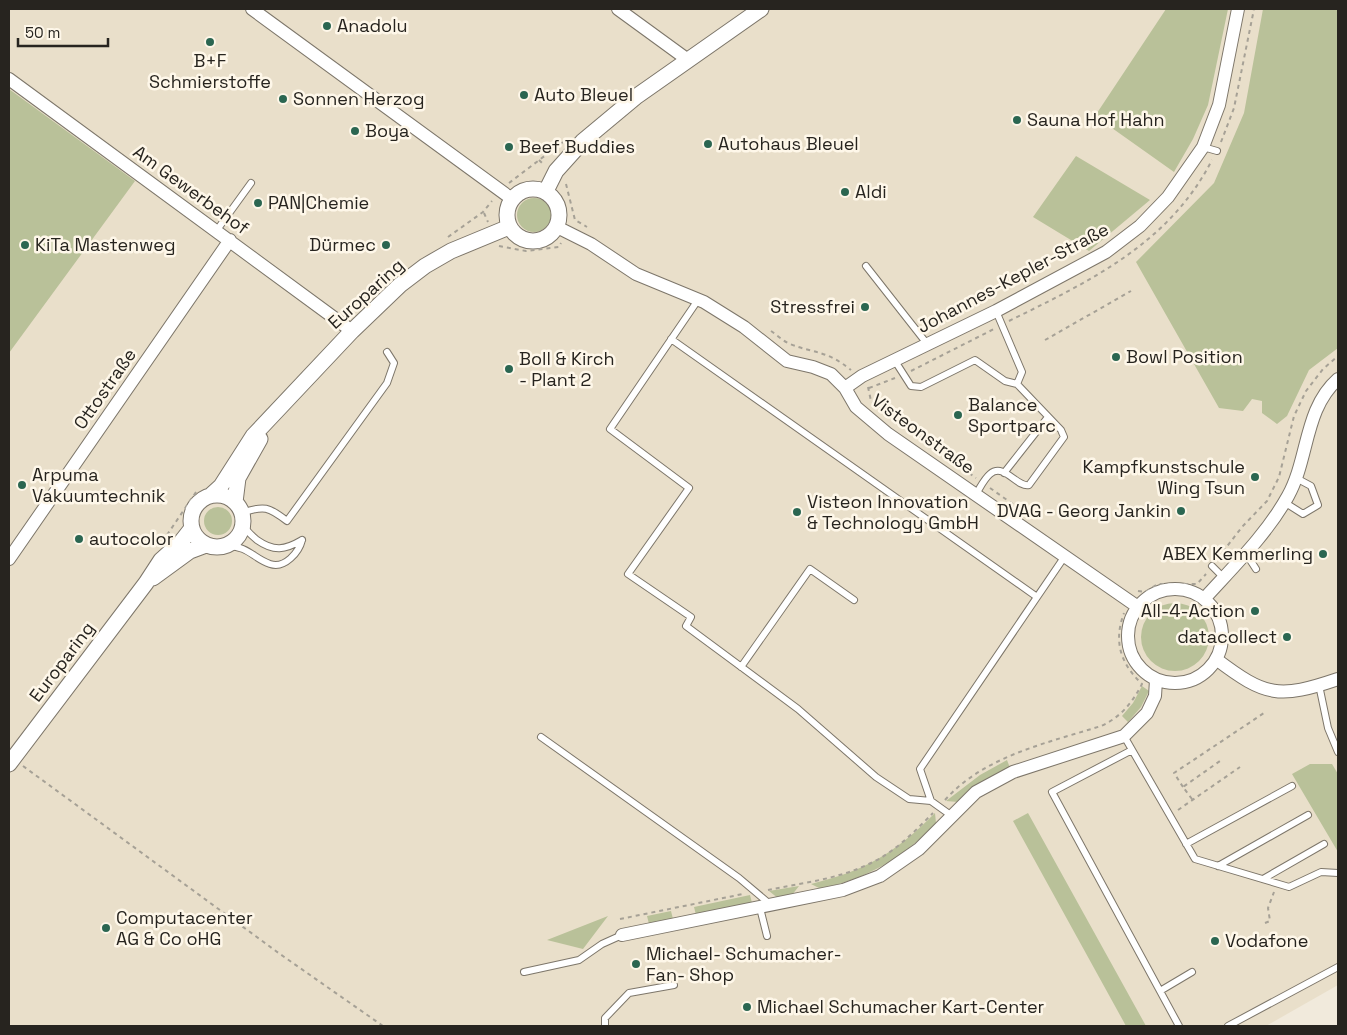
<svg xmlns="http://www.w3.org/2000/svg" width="1347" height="1035" font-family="'Space Grotesk',sans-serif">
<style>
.built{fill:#e9dfca}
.green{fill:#b9c199}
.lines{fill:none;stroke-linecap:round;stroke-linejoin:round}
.service-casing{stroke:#7d766a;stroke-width:8}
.minor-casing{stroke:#7d766a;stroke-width:14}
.tertiary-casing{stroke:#7d766a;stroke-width:17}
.path{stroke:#a6a196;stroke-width:2;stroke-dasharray:4 4;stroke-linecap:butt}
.service{stroke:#fff;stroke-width:6}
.minor{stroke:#fff;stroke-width:12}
.tertiary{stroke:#fff;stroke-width:15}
.poi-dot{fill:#2b6651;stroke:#fef7e9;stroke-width:2}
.labels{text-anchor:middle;stroke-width:5;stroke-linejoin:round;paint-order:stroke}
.poi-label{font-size:18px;fill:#27241f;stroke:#fef7e9;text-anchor:start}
.street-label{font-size:18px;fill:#27241f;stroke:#fef7e9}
</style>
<rect width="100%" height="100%" fill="#f1eadc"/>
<path class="built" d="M9,9h1329v976l-72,41h-1257z"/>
<path class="green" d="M1166,9h62l-20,96 -15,34 -19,33 -79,-56z
M1263,9h75v339l-29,22 -22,46 -10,8 -15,-11v-12l-10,-2 -9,12 -24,-3 -83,-146 78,-79 30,-70z
M9,89l126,92 -126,172z
M1076,156l74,44 -61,51 -56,-34z
M517 215a17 17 0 1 1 34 0a17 17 0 1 1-34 0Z
M204 521a14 14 0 1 1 28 0a14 14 0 1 1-28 0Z
M1141 637a34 34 0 1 1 68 0a34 34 0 1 1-68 0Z
M1142,686l7,5 -8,16 -13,15 -6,-6 11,-13z
M1007,760l3,8 -52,34 -12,-1 34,-26z
M1310,764h22l6,10v78l-46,-78z
M935,813l1,10c-34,36 -67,54 -115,66l-10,-5c56,-14 84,-31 124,-71z
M1028,813l118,213h-20l-113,-205z
M799,886l-7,9 -13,4 -10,-8z
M750,895l2,8 -56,12 -2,-8z
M671,911l2,8 -24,5 -2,-8z
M608,916l-25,33 -36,-9z"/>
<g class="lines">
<defs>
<path id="service" d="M1203,147l14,4
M217,230l34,-47
M866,266l62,79
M698,300l-88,129 79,59 -61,86 63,43 -5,9 112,83 78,68 33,22 22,2
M671,339l366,258
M895,361l16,25 10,1 54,-27 30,21 12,3 5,-12 -26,-61
M1004,473l44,-56
M976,494c4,-6 8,-15 14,-20 14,-12 27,14 39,11l35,-48 -3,-7 -44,-46
M1284,502l19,12 15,-9 -7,-19 -15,-8
M242,513c22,-8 27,-6 45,8l100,-138 7,-20 -7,-11
M243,524c3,7 8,11 14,16 17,12 28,10 45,0
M227,546c21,0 26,12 43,18 15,5 29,-12 32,-24
M1245,552l11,17
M1212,566l11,11
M741,667l69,-98 44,31
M1319,685l9,43 10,24
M1124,736l71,123 94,28 32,-15 17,1
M541,737l198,141 32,27
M1132,750l-80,42 127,234
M952,816l-21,-15 -11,-32 145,-213
M1186,844l106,-58
M1218,866l90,-51
M1263,879l61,-35
M760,908l7,28
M524,972l55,-12 23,-16 20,-9
M1160,991l32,-19
M605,1026v-8l24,-25 45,-8
M1228,1026l110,-59"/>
<path id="minor" d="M252,9l260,190
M618,9l70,51
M9,79l343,252
M557,227l34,17 45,30 68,28 40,25 43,34 26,6 18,7 14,14 11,19 32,27 250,173
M845,388l17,-12 134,-65 110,-59 34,-26 28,-29 35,-50 16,-42 19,-96
M9,559l221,-319
M1128 636a47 47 0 1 1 94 0a47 47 0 1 1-94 0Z
M1204,599c29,-32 63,-65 84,-103 21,-38 16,-87 50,-117
M1216,659c50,38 63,40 122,20
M622,935l221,-45 37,-14 39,-27 57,-57 37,-20 111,-36 23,-23 8,-17 1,-16"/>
<path id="tertiary" d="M507 215a26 26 0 1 1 52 0a26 26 0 1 1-52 0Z
M546,191l10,-20 27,-30 54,-45 124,-87
M191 521a26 26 0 1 1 52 0a26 26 0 1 1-52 0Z
M210,496l11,-10 32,-50 99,-105 48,-46 25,-19 26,-15 58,-24
M235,502l3,-24 22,-39
M153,578l37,-27 16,-6
M9,764l137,-181 15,-23 20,-18 11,-14"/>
</defs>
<use href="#service" class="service-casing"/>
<use href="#minor" class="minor-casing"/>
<use href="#tertiary" class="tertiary-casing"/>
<path class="path" d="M1221,142l13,-34 20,-99
M539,160l5,5
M509,183l54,-41
M566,184l9,36 12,7
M484,213l4,9
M448,237l35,-25 9,-11
M499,246l27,5 33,-4 2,-4
M1009,321c81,-40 160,-77 203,-161
M771,331c6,4 12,10 19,13 26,10 36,6 61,26
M1045,340l86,-49
M911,371l83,-42
M868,387l3,14 105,77
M869,388l26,-10
M990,488l27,19
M167,535l29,-43
M1218,558l24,-31 25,-26 12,-24 15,-61 12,-25 17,-22 15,-13
M1138,591l7,1 13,-8h39l9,-10
M23,766l257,188 103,72
M1183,787l-9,-14 90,-60
M1192,799l-9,-12 37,-26
M945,800c39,-44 102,-57 156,-74 20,-9 31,-23 41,-42 -21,-20 -29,-42 -18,-71
M1178,810l62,-43
M768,890c34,-7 71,-11 103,-27 24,-11 44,-32 62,-50
M620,919l123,-25
M1265,923l5,-2 -2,-13 6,-16"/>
<use href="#service" class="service"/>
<use href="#minor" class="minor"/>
<use href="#tertiary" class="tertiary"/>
</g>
<g class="poi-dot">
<circle cx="327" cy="26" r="5"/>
<circle cx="210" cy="42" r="5"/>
<circle cx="524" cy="95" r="5"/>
<circle cx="283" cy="99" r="5"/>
<circle cx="1017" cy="120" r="5"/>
<circle cx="355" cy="131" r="5"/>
<circle cx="708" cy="144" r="5"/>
<circle cx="509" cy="147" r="5"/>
<circle cx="845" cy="192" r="5"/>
<circle cx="258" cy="203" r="5"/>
<circle cx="25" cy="245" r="5"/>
<circle cx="386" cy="245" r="5"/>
<circle cx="865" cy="307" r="5"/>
<circle cx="1116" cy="357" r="5"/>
<circle cx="509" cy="369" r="5"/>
<circle cx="958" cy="415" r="5"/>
<circle cx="1255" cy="477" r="5"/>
<circle cx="22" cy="485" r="5"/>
<circle cx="1181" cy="511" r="5"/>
<circle cx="797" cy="512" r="5"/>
<circle cx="79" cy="539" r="5"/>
<circle cx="1323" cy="554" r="5"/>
<circle cx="1255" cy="611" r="5"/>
<circle cx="1287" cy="637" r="5"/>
<circle cx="106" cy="928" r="5"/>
<circle cx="1215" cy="941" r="5"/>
<circle cx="636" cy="964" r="5"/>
<circle cx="747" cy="1007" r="5"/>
</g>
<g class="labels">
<g class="poi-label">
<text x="337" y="32">Anadolu</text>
<text x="210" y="67" text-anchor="middle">B+F<tspan x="210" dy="21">Schmierstoffe</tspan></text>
<text x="534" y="101">Auto Bleuel</text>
<text x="293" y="105">Sonnen Herzog</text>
<text x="1027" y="126">Sauna Hof Hahn</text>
<text x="365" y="137">Boya</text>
<text x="718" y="150">Autohaus Bleuel</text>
<text x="519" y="153">Beef Buddies</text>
<text x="855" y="198">Aldi</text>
<text x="268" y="209">PAN|Chemie</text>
<text x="35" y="251">KiTa Mastenweg</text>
<text x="376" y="251" text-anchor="end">Dürmec</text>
<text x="855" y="313" text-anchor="end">Stressfrei</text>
<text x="1126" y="363">Bowl Position</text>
<text x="519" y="365">Boll &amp; Kirch<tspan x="519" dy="21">- Plant 2</tspan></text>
<text x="968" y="411">Balance<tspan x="968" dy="21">Sportparc</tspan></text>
<text x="1245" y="473" text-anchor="end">Kampfkunstschule<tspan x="1245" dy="21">Wing Tsun</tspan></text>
<text x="32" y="481">Arpuma<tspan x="32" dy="21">Vakuumtechnik</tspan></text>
<text x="807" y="508">Visteon Innovation<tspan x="807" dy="21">&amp; Technology GmbH</tspan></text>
<text x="1171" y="517" text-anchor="end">DVAG - Georg Jankin</text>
<text x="89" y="545">autocolor</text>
<text x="1313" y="560" text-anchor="end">ABEX Kemmerling</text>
<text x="1245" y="617" text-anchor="end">All-4-Action</text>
<text x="1277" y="643" text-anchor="end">datacollect</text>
<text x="116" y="924">Computacenter<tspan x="116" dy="21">AG &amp; Co oHG</tspan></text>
<text x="1225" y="947">Vodafone</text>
<text x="646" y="960">Michael- Schumacher-<tspan x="646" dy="21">Fan- Shop</tspan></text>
<text x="757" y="1013">Michael Schumacher Kart-Center</text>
</g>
<g class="street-label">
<text transform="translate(191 190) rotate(36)" y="6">Am Gewerbehof</text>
<text transform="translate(1013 278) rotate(-28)" y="6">Johannes-Kepler-Straße</text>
<text transform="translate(366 294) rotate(-42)" y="6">Europaring</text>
<text transform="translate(105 389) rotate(-55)" y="6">Ottostraße</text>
<text transform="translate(923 434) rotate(36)" y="6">Visteonstraße</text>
<text transform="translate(62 662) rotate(-53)" y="6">Europaring</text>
</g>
</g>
<rect width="1347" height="1035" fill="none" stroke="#27241f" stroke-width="20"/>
<path d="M18 38v8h90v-8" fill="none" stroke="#27241f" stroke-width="2.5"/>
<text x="25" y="38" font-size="15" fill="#27241f" stroke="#fef7e9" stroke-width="4" paint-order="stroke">50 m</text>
</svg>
